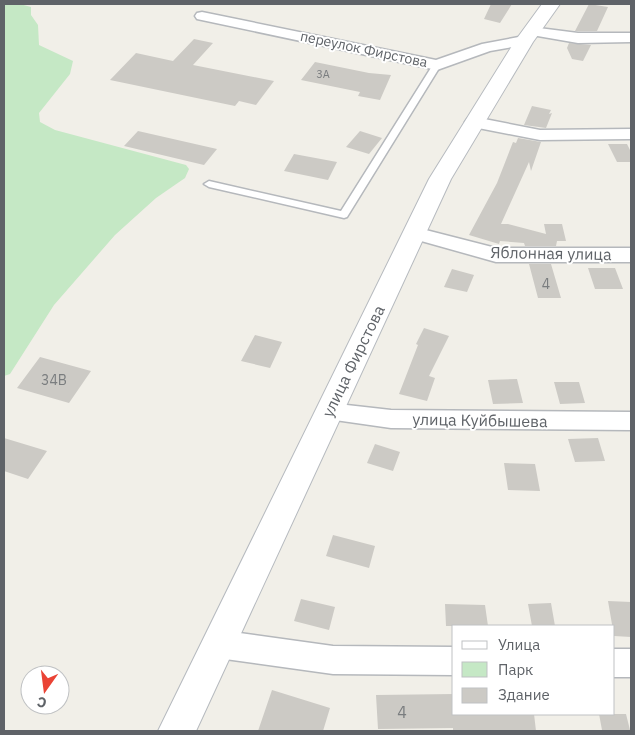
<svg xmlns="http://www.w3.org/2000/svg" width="635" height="735" font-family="'IBM Plex Sans',sans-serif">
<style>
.green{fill:#c5e8c5}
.building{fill:#cccac5}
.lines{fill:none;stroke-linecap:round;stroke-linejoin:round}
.service-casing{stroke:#b5b8bc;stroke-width:3}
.minor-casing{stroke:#b5b8bc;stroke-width:3}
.secondary-casing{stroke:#b6babf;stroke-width:2}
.service{fill:#fff;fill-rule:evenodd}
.minor{fill:#fff;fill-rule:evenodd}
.secondary{fill:#fff;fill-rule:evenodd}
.labels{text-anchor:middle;stroke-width:4;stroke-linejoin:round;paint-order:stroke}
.far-number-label{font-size:11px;fill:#7a7d7f}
.far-street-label{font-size:14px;fill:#5f6368;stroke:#fff}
.number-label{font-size:14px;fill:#7a7d7f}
.street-label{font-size:16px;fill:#5f6368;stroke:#fff}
.near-number-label{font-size:16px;fill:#7a7d7f}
</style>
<rect width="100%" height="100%" fill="#f1efe8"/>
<path class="green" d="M4,4h16l11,3v8l7,10 1,20 34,16 -3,13 -31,39 1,9 15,8 131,35 3,4 -4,9 -29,20 -41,37 -61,70 -44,69 -6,2z"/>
<path class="building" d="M491,4h21l-12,19 -16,-4z
M589,4l19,3 -11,24h-22z
M194,39l19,4 -20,22 81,16 -18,24 -17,-4 -4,5 -125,-26 26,-27 37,8z
M569,43l22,2 -8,16 -11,-2 -5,-11z
M315,62l54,11 22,2 -11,25 -22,-4 2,-4 -59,-12z
M532,106l19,4 -2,4 3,-1 -6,15 -22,-3z
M138,131l79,18 -13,16 -80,-19z
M360,131l22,7 -13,16 -23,-7z
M518,138l23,4 -10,29 -2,-9 -28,62h7l38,10 -2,-10h18l4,17h-9l-1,5h-31l-1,-3 -24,-2 -1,3 -30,-9 28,-52 16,-41 3,1z
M608,144h19l4,8v10h-14z
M294,154l43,8 -9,18 -44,-9z
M529,264h22l10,34h-23z
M588,268h27l8,21h-28z
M452,269l22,6 -7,17 -23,-5z
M424,328l25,8 -20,40 6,2 -8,23 -28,-7 19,-49 -2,-1z
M255,335l27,7 -12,26 -29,-7z
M40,357l51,14 -22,32 -52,-15z
M517,379l6,24 -30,1 -5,-24z
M554,382h25l6,21 -25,1z
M4,438l43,13 -19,28 -24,-8z
M598,438l7,23 -30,1 -7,-23z
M375,444l25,8 -7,19 -26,-8z
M504,463l31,1 5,27 -32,-1z
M333,535l42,11 -6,22 -43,-12z
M301,599l34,8 -6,23 -35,-9z
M608,601l23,1v35l-17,-1z
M551,603l4,23h-23l-4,-22z
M445,604l40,1 3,21h-42z
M272,690l58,18 -7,23h-65z
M454,694v20h80l2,17h-83v-3l-75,1 -2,-34z
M599,714h27l4,16h-28z"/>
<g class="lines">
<defs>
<path id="service" d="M434,63l7,2 -94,152 -3,1 -135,-31 -5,-3 5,-3 132,30z"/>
<path id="minor" d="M202,12l234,48 46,-16 42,-8 5,2 3,3 -3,3 -39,7 -53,19 -240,-51 -2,-3 2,-3z
M531,27l47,6h53v9l-53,1 -52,-9 -2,-3 2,-3z
M474,117l66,13 91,-1v10l-91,1 -72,-14 -3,-4 3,-4z
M414,227l82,21h135v14h-135l-89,-25 -3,-4 3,-4z
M329,403l62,7 240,2v18l-240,-2 -70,-10 -4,-6 4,-6z
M218,630l115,16 121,1v28l-121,-1 -115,-16 -10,-4 -4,-10 4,-10z
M614,649h17v28h-17z"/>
<path id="secondary" d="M542,4h18l-27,38 -82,137 -255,552h-38l271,-552 86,-138z"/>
</defs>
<use href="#service" class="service-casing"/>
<use href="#minor" class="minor-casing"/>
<use href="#secondary" class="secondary-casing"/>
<use href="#service" class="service"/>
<use href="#minor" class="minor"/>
<use href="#secondary" class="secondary"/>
</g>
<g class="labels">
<g class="far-number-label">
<text x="323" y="78">3А</text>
</g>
<g class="far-street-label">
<text transform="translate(364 49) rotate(12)" y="5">переулок Фирстова</text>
</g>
<g class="number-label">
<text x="546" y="289">4</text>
<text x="54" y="385">34В</text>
</g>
<g class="street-label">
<text transform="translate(551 253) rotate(1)" y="6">Яблонная улица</text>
<text transform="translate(353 361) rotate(-64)" y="6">улица Фирстова</text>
<text transform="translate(480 420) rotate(1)" y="6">улица Куйбышева</text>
</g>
<g class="near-number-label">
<text x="402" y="718">4</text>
</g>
</g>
<rect width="635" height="735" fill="none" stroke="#5f6368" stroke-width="10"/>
<rect x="452" y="625" width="162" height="90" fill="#ffffff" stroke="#bfc1c3"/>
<rect x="462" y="641" width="25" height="8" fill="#ffffff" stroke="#bfc1c3"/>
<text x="498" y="650" font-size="15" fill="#5f6368">Улица</text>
<rect x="462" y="662" width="25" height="15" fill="#c5e8c5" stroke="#bfc1c3"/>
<text x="498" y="675" font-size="15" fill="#5f6368">Парк</text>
<rect x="462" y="688" width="25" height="15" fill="#cccac5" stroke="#bfc1c3"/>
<text x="498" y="700" font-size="15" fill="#5f6368">Здание</text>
<g transform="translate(45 690) rotate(194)"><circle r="24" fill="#ffffff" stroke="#bfc1c3"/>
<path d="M0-4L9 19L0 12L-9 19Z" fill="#ea4335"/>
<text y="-8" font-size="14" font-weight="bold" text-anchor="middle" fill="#5f6368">С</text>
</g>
</svg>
